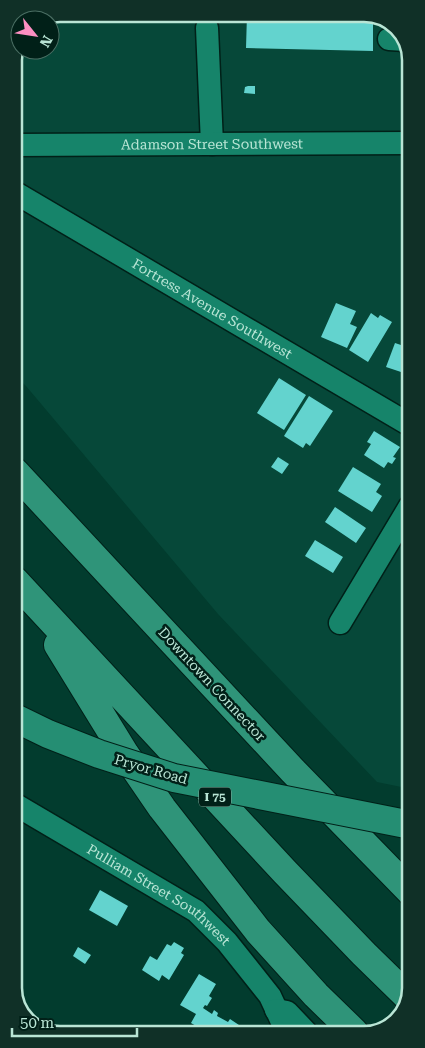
<svg xmlns="http://www.w3.org/2000/svg" width="425" height="1048" font-family="'Roboto Serif',serif">
<style>
.built{fill:#064839}
.building{fill:#63d3ce}
.lines{fill:none;stroke-linecap:round;stroke-linejoin:round}
.minor-casing{stroke:#012018;stroke-width:25}
.highway-casing{stroke:#012018;stroke-width:30}
.minor{stroke:#16846a;stroke-width:22}
.highway{stroke:#2f9479;stroke-width:28}
.major-bridge-casing{stroke:#012018;stroke-width:30;stroke-linecap:butt}
.major-bridge{stroke:#258e73;stroke-width:28}
.labels{text-anchor:middle;stroke-width:5;stroke-linejoin:round;paint-order:stroke}
.shield{fill:#012018;stroke:#82aa9c;stroke-width:1}
.shield-label{font-size:12px;font-weight:bold;fill:#b9e5d5}
.street-label{font-size:14px;fill:#b9e5d5;stroke:#012018}
.rim{fill:none;stroke:#b9e5d5;stroke-width:2.5}
</style>
<rect width="100%" height="100%" fill="#023c2e"/>
<path class="built" d="M61,14h307l25,10 16,22 2,743 -34,-7 -159,-168 -192,-228 -11,-11 -1,-317 6,-14v6h30v-30h-5z"/>
<path class="building" d="M247,14h121l5,2v35l-127,-3z
M248,86h7v8l-11,-1 1,-6z
M336,303l20,8 -6,13 7,3 -10,21 -26,-11z
M371,313l7,5 2,-3 12,7 -24,40 -19,-12z
M395,343l15,5v27l-24,-8z
M279,378l27,17 -22,35 -27,-17z
M309,396l24,15 -23,35 -4,-3 -3,5 -19,-12z
M374,431l26,16 -7,10 3,1 -4,6 -4,-2 -4,6 -20,-13 7,-11 -4,-2z
M278,457l11,7 -7,10 -11,-7z
M353,467l28,17 -5,8 6,4 -10,16 -34,-21z
M335,507l31,21 -10,15 -31,-21z
M315,540l28,17 -10,16 -28,-17z
M100,890l28,16 -11,20 -28,-16z
M174,942l10,6 -3,5 3,2 -15,25 -7,-5 -3,6 -17,-11 8,-14 7,4 10,-16 4,2z
M78,947l13,8 -6,9 -12,-8z
M199,974l17,10 -7,12 3,2 -5,8 -2,-1 -2,3 9,6 2,-4 4,3 -1,3 11,6 2,-3 9,6 -2,2 9,6h-38l-17,-10 5,-9 -16,-9z
M16,1000l8,6 -2,4 -6,-8z
M29,1013l20,12 -3,5 -14,-6 -6,-7z"/>
<g class="lines">
<defs>
<g id="minor">
<path d="M207,28l5,116"/>
<path d="M389,39l16,1"/>
<path id="s1" d="M14,145l395,-2"/>
<path id="s2" d="M14,192l396,233"/>
<path d="M340,623l70,-117"/>
<path id="s3" d="M16,805l180,106 31,31 43,54 13,28 -2,9"/>
<path d="M276,1010l11,2 19,20"/>
</g>
<path id="highway" d="M15,472l278,299 118,121
M15,581l270,291 79,82 44,43
M58,645l67,109 37,54 96,123 58,64 38,37"/>
</defs>
<use href="#minor" class="minor-casing"/>
<use href="#highway" class="highway-casing"/>
<use href="#minor" class="minor"/>
<use href="#highway" class="highway"/>
<defs>
<path id="major-bridge" d="M15,718l33,16 51,20 75,24 237,47"/>
</defs>
<use href="#major-bridge" class="major-bridge-casing"/>
<use href="#major-bridge" class="major-bridge"/>
</g>
<g class="labels">
<rect class="shield" x="199" y="787.5" width="32" height="19" rx="4"/>
<g class="shield-label">
<text x="215" y="801">I 75</text>
</g>
<g class="street-label">
<text dy="5" stroke="none"><textPath href="#s1" startOffset="198">Adamson Street Southwest</textPath></text>
<text dy="5" stroke="none"><textPath href="#s2" startOffset="230">Fortress Avenue Southwest</textPath></text>
<text transform="translate(212 684) rotate(47)" y="5">Downtown Connector</text>
<text transform="translate(151 769) rotate(16)" y="5">Pryor Road</text>
<text dy="5" stroke="none"><textPath href="#s3" startOffset="169">Pulliam Street Southwest</textPath></text>
</g>
</g>
<path d="M0 0H425V1048H0ZM60 22H364A38 38 0 0 1 402 60V988A38 38 0 0 1 364 1026H60A38 38 0 0 1 22 988V60A38 38 0 0 1 60 22Z" fill="#103027" fill-rule="evenodd"/>
<path class="rim" d="M60 22H364A38 38 0 0 1 402 60V988A38 38 0 0 1 364 1026H60A38 38 0 0 1 22 988V60A38 38 0 0 1 60 22Z"/>
<g transform="translate(35 35) rotate(120)"><circle r="24" fill="#012018" stroke="#4b6f64"/>
<path d="M0-4L9 19L0 12L-9 19Z" fill="#fc8fc2"/>
<text y="-8" font-size="14" font-weight="bold" text-anchor="middle" fill="#b9e5d5">N</text>
</g>
<path d="M12 1028v8h125v-8" fill="none" stroke="#b9e5d5" stroke-width="2.5"/>
<text x="20" y="1028" font-size="15" fill="#b9e5d5" stroke="#012018" stroke-width="4" paint-order="stroke">50 m</text>
</svg>
